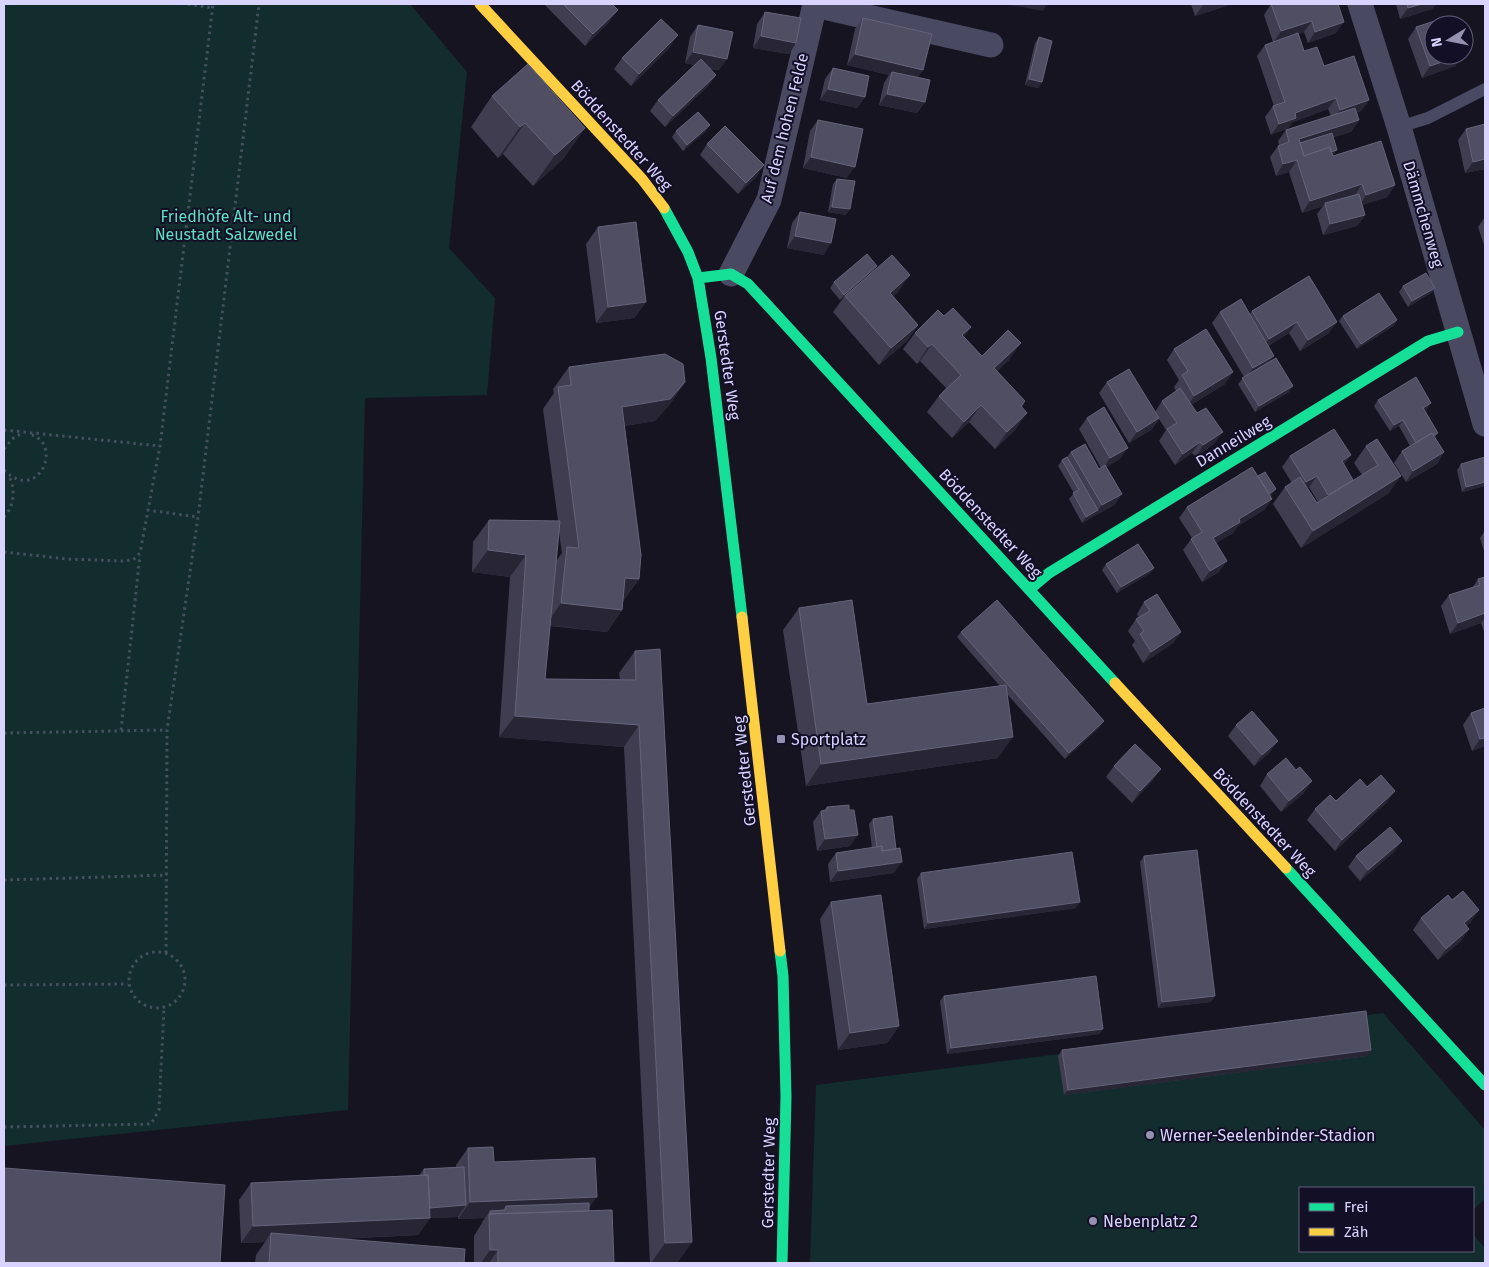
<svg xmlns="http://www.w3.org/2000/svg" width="1489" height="1267" font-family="'Fira Sans',sans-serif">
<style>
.green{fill:#132c2d}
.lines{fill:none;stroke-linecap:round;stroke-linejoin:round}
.path{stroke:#44505f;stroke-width:3;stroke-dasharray:2.5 4;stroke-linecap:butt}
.lane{stroke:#4a4962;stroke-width:12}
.street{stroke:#4a4962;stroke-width:25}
.fast{stroke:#16e098;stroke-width:11}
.slow{stroke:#ffcf43;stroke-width:11}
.wall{fill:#403d50;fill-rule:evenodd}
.shaded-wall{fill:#282635}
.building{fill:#504e63;stroke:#66637b}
.poi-dot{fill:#9591b1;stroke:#130f26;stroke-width:2}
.labels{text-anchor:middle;stroke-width:4;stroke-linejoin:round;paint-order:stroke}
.street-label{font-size:16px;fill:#d9d4ff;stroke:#130f26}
.park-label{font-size:16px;fill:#5fe0c0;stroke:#130f26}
.poi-label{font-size:16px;fill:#d9d4ff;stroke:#130f26;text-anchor:start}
</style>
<rect width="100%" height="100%" fill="#161421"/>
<path class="green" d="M4,4h406l57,68 -18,176 46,50 -8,97 -122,3 -17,712 -344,36z
M1383,1013l102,117v69l-12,11v-22h-173v63h173v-17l12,14v15h-675l6,-178z"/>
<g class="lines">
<path class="path" d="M188,4l25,4
M4,430l156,16
M4,449l8,-10 10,-6
M4,470c34,34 59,-25 28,-35
M147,510l51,7
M4,517c10,-11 12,-27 5,-41
M4,552l63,7 55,2 11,-1 7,-7 20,-107 53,-442
M121,730l19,-175
M4,733l163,-3
M4,880l163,-5
M129 980a28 28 0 1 1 56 0a28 28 0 1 1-56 0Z
M166,953l1,-223 31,-213 61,-513
M4,985l124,-1
M4,1127l147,-3 8,-14 5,-102"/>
<path class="lane" d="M1399,127l29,-9 57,-29"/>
<path class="street" d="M1360,4l39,123 86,297
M815,5l176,40
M731,274l38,-74 46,-196"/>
<path class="fast" d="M664,208l24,44 10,26 13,80 31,259
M698,278l33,-4 17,10 367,399
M1030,589l19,-16 379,-232 30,-9
M1286,868l199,217
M780,951l3,25 3,121 -4,166"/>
<path class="slow" d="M480,4l162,175 22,29
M742,617l38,334
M1115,683l171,185"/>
</g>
<path class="wall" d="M544,4h68l-2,17 -25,25z
M1191,4h41l-37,12z
M1271,4h67l-2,29 -28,10 -4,-11 -6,2 6,17 65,49 -8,11 -5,2 3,7 -8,12 -18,5v19l62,29 -8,12 -25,8 3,10 -8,11 -34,9 -6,-21 6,-8 -21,7 -13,-41 -13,4 -6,-19 8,-11 1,-1 -1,-4 8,-11 45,-14 -3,-7 -35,13 -22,13 -6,-18 8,-11h1l-17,-50 8,-11 8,-3 -9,-27z
M1396,4h40l-4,5 -32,10z
M765,12l31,31 -7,11 -36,-6 4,-24z
M863,18l55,59 7,25 -8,11 -38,-8 5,-22 5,-8 -42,-10 8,-36z
M698,25l21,45 -9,-1 6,6 -8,11 -43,41 -15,-16 8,-11 36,-35 -9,-2 5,-26z
M1416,27l47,28 -8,11 -33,12 -14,-39z
M1039,37l3,45 -4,6 -13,-3 10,-42z
M670,47l-39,39 -17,-17 8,-11z
M833,68l32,29 -8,11 -37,-8 5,-21z
M492,96l93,32 -22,31 -30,27 -30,-32 -5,4 -27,-31z
M818,120l29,58 -44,-10 7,-37z
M1466,129l19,40 -20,4 -7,-33z
M676,131h30l-23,20 -11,-14z
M707,144l57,21 -8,12 -18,17 -38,-39z
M837,179l9,36 -18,-3 5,-28z
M800,212l24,43 -37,-7 5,-25z
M1485,217v31l-7,-21z
M598,227l48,75 -12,16 -38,5 -10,-79z
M1309,276l20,57 -29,18 -11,-18 -21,13 2,15 19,31 -34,20 -17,-28 6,-7 -32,-54 8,-11 30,2 2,-3z
M834,282l64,10 -5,4 25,29 -11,16 -28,24 -46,-53 11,-15 -4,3 -10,-12z
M1403,286l32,2 -4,5 -23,14 -9,-15z
M944,316l27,11 -7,10 18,19 27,4 -12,11 28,30 -3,6 -6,22 -21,20 -26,-27 -17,16 -25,-26 12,-16 7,-8 -26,-27 -3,3 -14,-15 12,-16z
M1343,316l54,4 -4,6 -36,23 -18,-28z
M1174,349l51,35 -34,21 24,38 -19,14 -4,-4 -17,12 -16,-24 7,-11 -7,-11 -8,11 -22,13 -30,-50 8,-11 48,30 7,-11 14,-10 -2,-4 5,-7 -12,-20z
M569,367l116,15 -15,22 -15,17 -31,5 15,153 -16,22 -1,9 -15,22 -57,-6 -5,53h75l-1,-6 16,-22 57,591 -15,21h-27l-26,-516 -125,-10 11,-160 -38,-5 1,-30 16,-22 69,1 -15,-112 11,-16 -1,-4zM559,532l3,21 -6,8z
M1378,400l49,9 -2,1 13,23 -3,4 9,15 -7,12 -31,18 -12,-19 8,-12 8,-5 -11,-20 -9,5 -16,-25z
M1087,418l33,41 -14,8 16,27 -8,11 -32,18 -13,-24 5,-6 -16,-27 4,-6 5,-3 4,-5 28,17 2,-1 -22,-39z
M1377,439l12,54 -88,55 -28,-44 12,-17 7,-4 -10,-16 8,-11 54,9 8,16 10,-6 -8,-12 12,-17zM1309,487l9,15 -1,1 -10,-15z
M1461,464l24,22 -23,6 -5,-22z
M1258,476l14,19 -2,1 2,3 -8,11 -26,16 -5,7 -17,10 3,29 -17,10 -19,-32 9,-12 -13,-20 8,-11z
M1484,532l1,4v18l-5,-16z
M1106,564l48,4 -4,5 -33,20 -15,-23z
M1485,577v57l-4,-11 -31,11 -9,-28 8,-11 24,-8 5,-8z
M1144,602l37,30 -8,11 -30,20 -11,-18 3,-4 -7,-10 8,-12 3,-1 -2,-4z
M799,608l68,96 133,-18 -43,-49 4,-5 139,95 -35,32 -58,-65 -9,64 -192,28 -23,-156z
M1485,708v38l-13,5 -9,-26 8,-12z
M1236,725l34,27 -16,14 -26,-30z
M1114,766l39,14 -21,23 -26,-26z
M1296,770l8,23 -23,19 -21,-26 7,-12z
M1367,787l20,15 -52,49 -28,-31 8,-11 21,-8z
M827,807l23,39 -33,5 -4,-29 8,-11 3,-1z
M873,819l21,54 -64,9 -2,-18 8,-11 36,-5 -3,-24z
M1394,852l-34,29 -12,-14 8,-11z
M1144,856l71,140 -4,6 -53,6 -18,-146z
M921,873l155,35 -152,21 -7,-50z
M831,902l68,124 -12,17 -49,7 -18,-131z
M1421,918l50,4 -5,4 3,3 -8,12 -23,19 -25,-30z
M944,996l159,33 -4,5 -152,20 -7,-53z
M1062,1050h309l-4,6 -303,39 -6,-39z
M468,1148l26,14 95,46v3l25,52h-140v-27l8,-13v-1l3,-4 -27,1v-2l-28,1 -12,17 -79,4 125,24h-209l1,-8 9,-13 -24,1 -2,-43 12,-17 168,-8 5,-6 32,-2v-2z"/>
<path class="shaded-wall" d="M1011,4h36l-4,7 -33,-6z
M1206,4h26l-37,12 8,-11z
M1422,4h14l-4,5 -32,10 8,-11z
M618,10l-8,11 -25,25 8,-12z
M1312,21l-8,11 -31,11 8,-12z
M1344,22l-8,11 -28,10 7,-11z
M678,35l-8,12 -39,39 8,-12z
M761,36l35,7 -7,11 -36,-6z
M693,52l34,7 -8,11 -34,-7z
M855,54l68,16 -8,12 -23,-10 -3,3 -42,-10z
M1463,55l-8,11 -33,12 8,-12z
M716,75l-8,11 -43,41 8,-11z
M1029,79l13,3 -4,6 -13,-3z
M828,89l37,8 -8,11 -37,-8z
M887,94l38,8 -8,11 -38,-8z
M1336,98l-8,11 -35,13 -5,7 -17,6 8,-11 16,-11z
M1369,100l-8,11 -29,10 8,-11z
M1359,120l-8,12 -55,17 3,-10z
M525,123l-22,31 -5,4 22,-31z
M710,125l-4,6 -23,20 4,-6z
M585,128l-22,31 -30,27 22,-31z
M1337,150l-4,6 -34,10 1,-5z
M811,157l44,10 -8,11 -44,-10z
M1485,159v10l-20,4 8,-11z
M1297,160l-8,12 -13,4 7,-12z
M764,165l-8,12 -18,17 8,-11z
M1362,184l-7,11 -30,8 -2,3 -21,7 8,-12z
M1395,185l-8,12 -28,9 7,-11z
M832,207l18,2 -4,6 -18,-3z
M1365,215l-8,11 -34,9 7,-11z
M795,236l36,7 -7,12 -37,-7z
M877,266l-4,6 -33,28 4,-5z
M910,275l-12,17 -19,17 11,-16z
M1435,288l-4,5 -23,14 4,-6z
M646,302l-12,16 -38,5 12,-16z
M1397,320l-4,6 -36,23 4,-5z
M1297,322l-8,11 -28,17 8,-11z
M1337,322l-8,11 -29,18 8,-11z
M918,325l-11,16 -28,24 12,-17z
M971,327l-12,17 3,-9z
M1021,343l-12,17 -27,25 12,-17z
M932,344l-12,17 -3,3 11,-17z
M1274,356l-8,11 -21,13 8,-12z
M1233,372l-8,12 -39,24 8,-12z
M685,382l-15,22 -15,17 -48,8 15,-22z
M1293,386l-4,6 -34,20 4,-6z
M1431,403l-4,6 -8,5 4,-6z
M981,405l-12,17 -17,16 12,-16z
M1027,413l-11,16 -21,20 12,-17z
M1159,418l-8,12 -22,13 8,-11z
M1403,420l-4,6 -9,5 4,-6z
M1223,432l-8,11 -19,14 7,-12z
M1200,442l-8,11 -17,12 8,-11z
M1128,448l-8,11 -18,11 8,-12z
M1444,452l-7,12 -31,18 7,-11z
M1351,455l-8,12 -1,-6z
M1317,476l-8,11 -11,7 8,-12z
M1401,476l-12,17 -88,55 12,-17z
M1353,480l-8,11 -25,15 8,-11z
M1485,482v4l-23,6 4,-5z
M1276,489l-4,6 -13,8 4,-6z
M1122,494l-8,11 -32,18 4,-6 12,-7 4,-5z
M1272,499l-8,11 -26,16 -5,7 -28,17 8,-12 26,-19z
M488,550l38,5 -16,22 -38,-5z
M1227,561l-8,11 -17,10 8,-11z
M1154,568l-4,5 -33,20 4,-6z
M625,578l14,1 -16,22z
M561,603l61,7 -15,22 -61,-7z
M1485,613v5l-4,5 -31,11 8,-11z
M1181,632l-8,11 -30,20 8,-11z
M515,716l124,9 -15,22 -125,-10z
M1104,721l-4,6 -35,32 4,-6z
M1013,737l-15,21 -192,28 15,-22z
M1485,738v8l-13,5 8,-12z
M1278,741l-8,11 -16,14 8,-11z
M1161,769l-8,11 -21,23 8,-12z
M1312,781l-8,12 -23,19 8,-11z
M1395,791l-8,11 -52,49 7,-11z
M858,835l-8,11 -33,5 8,-12z
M1402,841l-8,11 -34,29 8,-11z
M902,862l-8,11 -64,9 8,-11z
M1080,902l-4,6 -152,21 4,-6z
M1479,910l-8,12 -15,12 8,-11z
M1469,929l-8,12 -23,19 8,-11z
M1215,996l-4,6 -53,6 4,-6z
M899,1026l-12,17 -49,7 12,-17z
M1103,1029l-4,5 -152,20 4,-6z
M1371,1050l-4,6 -303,39 4,-5z
M597,1197l-12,17 -80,-4 1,-4 -8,11 -8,-6 -5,7 -27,1 12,-17z
M466,1205l-8,12 -28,1 -12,17 -148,7 1,-9 -6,9 -24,1 12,-17 173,-18z
M692,1242l-15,21h-26l14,-20z
M490,1250h8l-9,13h-8z"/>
<path class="building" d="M563,4h49l6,6 -25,24z
M1271,4h67l6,18 -29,10 -3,-11 -31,10z
M1407,4h15l-14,4z
M765,12l36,6 -5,25 -35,-7z
M1450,16l3,9h-19v30h29l-33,11 -14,-39z
M863,18l69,16 -9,36 -68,-16z
M661,19l17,16 -39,39 -17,-16z
M698,25l35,7 -6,27 -34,-7z
M1298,33l6,18 13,-4 7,19 30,-10 15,44 -29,10 -4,-12 -41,15 1,5 -17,6 -6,-18 12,-4 -20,-57z
M1039,37l13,4 -10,41 -13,-3z
M701,59l15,16 -43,41 -15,-16z
M528,64l57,64 -30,27 -30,-32 -5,4 -28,-31z
M833,68l36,8 -4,21 -37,-8z
M892,72l38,8 -5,22 -38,-8z
M1355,108l4,12 -60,19 5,17 26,-9 3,9 48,-15 14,44 -29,10 -4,-11 -52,17 -13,-41 -14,4 -5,-18 11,-4 -3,-12z
M698,112l12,13 -23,20 -11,-14z
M818,120l45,9 -8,38 -44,-10z
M1485,124v35l-12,3 -7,-33z
M725,126l39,39 -18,18 -39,-39z
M1332,133l5,17 -6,2 -1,-5 -26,9 -4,-13z
M837,179l18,2 -5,28 -18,-2z
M1359,194l6,21 -35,9 -5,-21z
M800,212l36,7 -5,24 -36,-7z
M636,222l10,80 -38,5 -10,-80z
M867,254l10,12 -33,29 -10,-13z
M892,255l18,20 -20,18 28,32 -27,23 -46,-52z
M1426,273l9,15 -23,13 -9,-15z
M1309,276l28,46 -29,18 -11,-18 -28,17 -17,-28z
M1379,293l18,27 -36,24 -18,-28z
M1241,299l33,57 -21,12 -33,-56z
M953,308l18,19 -9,8 20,21 26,-26 13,13 -27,25 31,33 -4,5 6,7 -20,19 -26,-27 -17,17 -25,-26 22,-21 -29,-31 -4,3 -13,-14 23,-23 6,6z
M1206,329l27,43 -39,24 -12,-21 6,-4 -14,-22z
M665,354l18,10 2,18 -15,17 -48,8 19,148 -2,24 -14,-1 -3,32 -61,-7 6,-56 12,1 -21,-161 13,-2 -2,-18z
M1276,358l17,28 -34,20 -17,-28z
M1129,369l30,49 -22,14 -30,-50z
M1416,377l15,26 -8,5 15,25 -4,2 -2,-2 -16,10 -13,-23 -9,5 -16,-25z
M1180,388l17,25 9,-5 17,24 -20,13 -3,-3 -17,12 -16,-25 10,-6 -15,-22z
M1104,407l24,41 -18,10 -23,-40z
M1334,429l17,26 -9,6 11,19 -25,15 -11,-19 -11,6 -16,-26z
M1432,433l12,19 -31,19 -11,-20z
M1377,439l24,37 -88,55 -28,-44 15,-10 17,26 61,-38 -12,-19z
M1085,444l14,25 6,-4 17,29 -20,11 -31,-53z
M1067,457l31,53 -12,7 -13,-24 6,-3 -17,-30z
M1485,457v25l-19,5 -5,-23z
M1252,467l20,32 -33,20 1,3 -27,16 14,23 -17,10 -19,-32 11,-7 -15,-25z
M1265,472l11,17 -7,5 -11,-18z
M489,520l71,1 -15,158 91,1 -1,-29 25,-2 32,593 -27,1 -26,-518 -124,-9 11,-161 -38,-5z
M1138,544l16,24 -33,19 -15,-23z
M1485,577v36l-27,10 -9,-28 31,-10 -2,-6z
M1157,594l24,38 -30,20 -11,-18 4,-3 -8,-12 14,-8 -6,-9z
M852,600l15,104 139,-19 7,52 -192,27 -22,-156z
M997,600l107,121 -35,32 -108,-121z
M1485,708v30l-5,1 -9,-26z
M1252,711l26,30 -16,14 -26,-30z
M1135,744l26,25 -21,22 -26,-25z
M1286,758l10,12 4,-3 12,14 -23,20 -22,-27z
M1381,775l14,16 -53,49 -27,-31 15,-14 6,6 24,-22 7,8z
M849,805v5h5l4,25 -33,4 -4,-28 6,-1v-3z
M892,816l4,33 -14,2v-5l-5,1 -4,-28z
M1390,827l12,14 -34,29 -12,-14z
M882,846v5l18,-3 2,14 -64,9 -2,-18z
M1197,850l18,146 -53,6 -18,-146z
M1072,852l8,50 -152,21 -7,-50z
M1463,891l16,19 -15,13 5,6 -23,20 -25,-31 27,-23 4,5z
M881,895l18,131 -49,7 -19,-131z
M1096,976l7,53 -152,19 -7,-52z
M1366,1011l5,39 -303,40 -6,-40z
M493,1147l1,15 101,-4 2,39 -127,5 -2,-54z
M464,1167l2,38 -36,3 -2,-33h-4v-6z
M4,1168l221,17 -5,78h-216z
M428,1175l2,43 -177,8 -2,-43z
M589,1203v8l-99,3v-3l15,-1 1,-4z
M612,1210l2,53h-116v-13h-8l-1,-36z
M271,1233l194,16 -1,14h-195z"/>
<g class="poi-dot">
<rect x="776" y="734" width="10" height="10" rx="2.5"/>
<circle cx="1150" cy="1135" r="5"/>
<circle cx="1093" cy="1221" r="5"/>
</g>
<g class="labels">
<g class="street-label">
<text transform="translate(784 128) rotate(-76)" y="6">Auf dem hohen Felde</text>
<text transform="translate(622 135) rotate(48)" y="6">Böddenstedter Weg</text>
<text transform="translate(1424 214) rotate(74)" y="6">Dämmchenweg</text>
<text transform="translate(728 365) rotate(82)" y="6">Gerstedter Weg</text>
<text transform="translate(1233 441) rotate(-31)" y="6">Danneilweg</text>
<text transform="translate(991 523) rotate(47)" y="6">Böddenstedter Weg</text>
<text transform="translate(744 771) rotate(-96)" y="6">Gerstedter Weg</text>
<text transform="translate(1265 822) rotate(47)" y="6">Böddenstedter Weg</text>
<text transform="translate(768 1173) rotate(-89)" y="6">Gerstedter Weg</text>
</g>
<g class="park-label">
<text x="226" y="222">Friedhöfe Alt- und<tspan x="226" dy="18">Neustadt Salzwedel</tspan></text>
</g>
<g class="poi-label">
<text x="791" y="745">Sportplatz</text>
<text x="1160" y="1141">Werner-Seelenbinder-Stadion</text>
<text x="1103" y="1227">Nebenplatz 2</text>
</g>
</g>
<rect width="1489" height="1267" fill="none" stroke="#d9d4ff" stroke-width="10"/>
<rect x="1299" y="1187" width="175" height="65" fill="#130f26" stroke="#625e7d"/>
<rect x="1309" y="1203" width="25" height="8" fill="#16e098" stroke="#625e7d"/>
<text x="1344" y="1212" font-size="15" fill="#d9d4ff">Frei</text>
<rect x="1309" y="1228" width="25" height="8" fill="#ffcf43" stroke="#625e7d"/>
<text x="1344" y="1237" font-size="15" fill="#d9d4ff">Zäh</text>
<g transform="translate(1449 40) rotate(260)"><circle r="24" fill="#130f26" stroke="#625e7d"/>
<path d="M0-4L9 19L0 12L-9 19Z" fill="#9591b1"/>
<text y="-8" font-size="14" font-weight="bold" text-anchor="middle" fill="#d9d4ff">N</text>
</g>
</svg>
